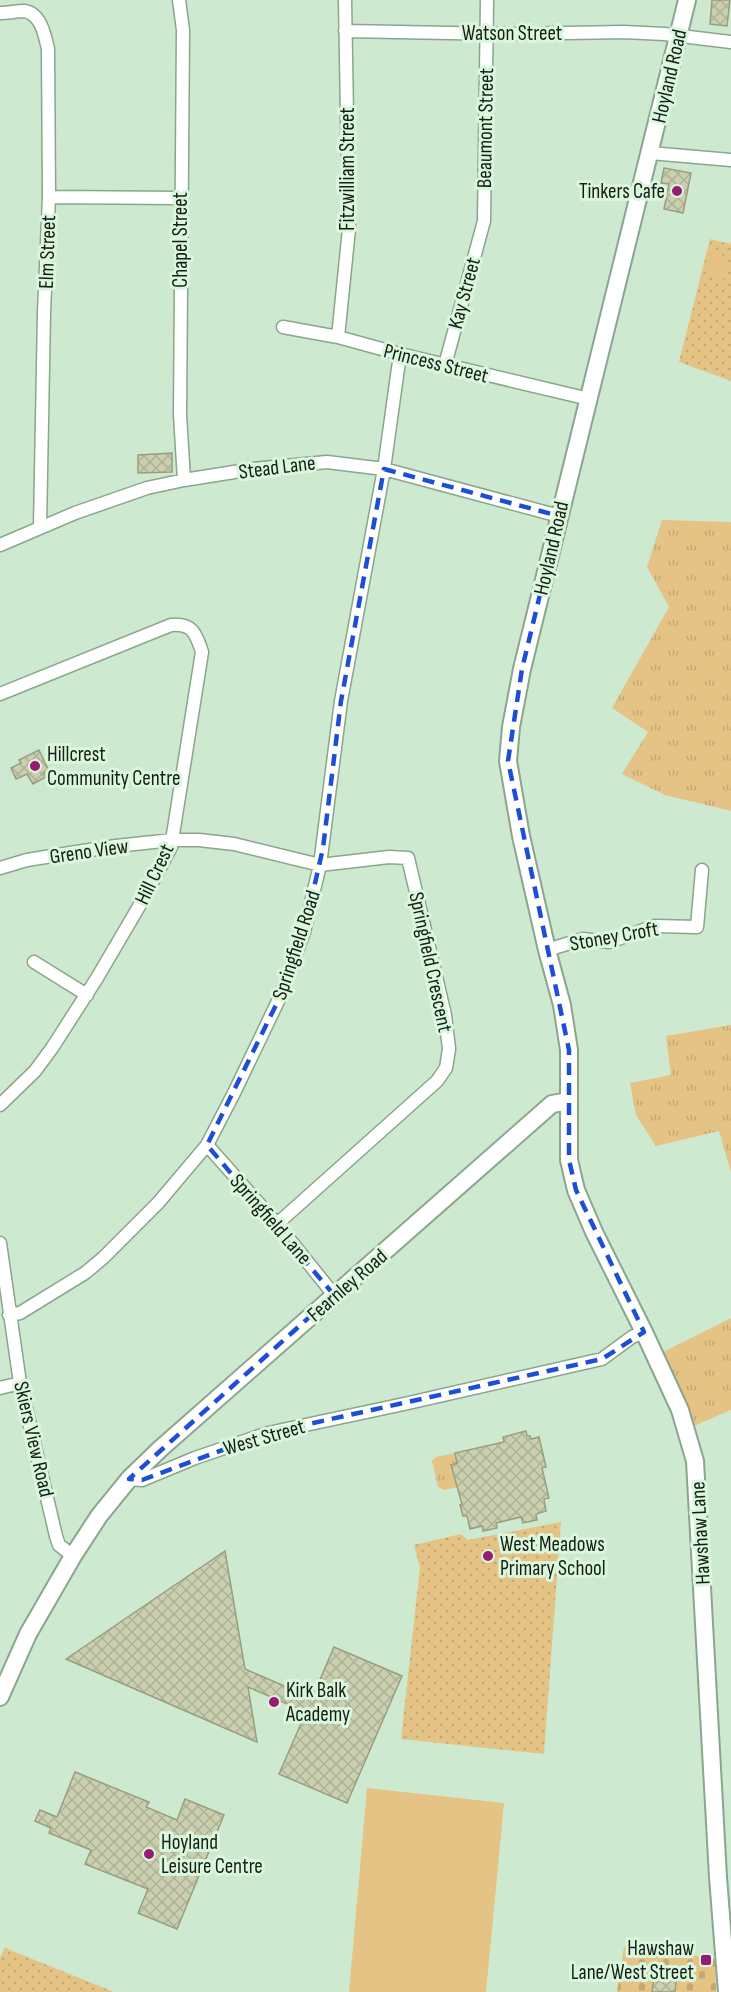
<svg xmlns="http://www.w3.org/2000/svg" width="731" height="1992" font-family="'Sofia Sans Condensed',sans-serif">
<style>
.grass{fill:url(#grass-tufts)}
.cemetery{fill:url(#cemetery-stones)}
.park{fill:url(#park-dots)}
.pitch{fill:#e5c385}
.building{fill:url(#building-cross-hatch);stroke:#999e7f;stroke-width:1.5}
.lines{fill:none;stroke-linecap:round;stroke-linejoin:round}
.street-casing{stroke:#8ba58e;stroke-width:15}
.secondary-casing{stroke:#8ba58e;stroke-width:20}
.street{stroke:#fff;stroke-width:12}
.secondary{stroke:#fff;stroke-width:16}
.marked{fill:none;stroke:#1d4ed8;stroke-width:4.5;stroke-dasharray:12 8;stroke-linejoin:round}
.poi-dot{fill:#981b73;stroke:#daf6dd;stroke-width:2}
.labels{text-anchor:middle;stroke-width:6;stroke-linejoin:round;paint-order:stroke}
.street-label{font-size:21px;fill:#141e15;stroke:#daf6dd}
.poi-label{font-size:21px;fill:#141e15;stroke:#daf6dd;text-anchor:start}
</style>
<defs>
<pattern id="grass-tufts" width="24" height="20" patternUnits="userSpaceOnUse" patternTransform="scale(1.5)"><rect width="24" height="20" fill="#e5c385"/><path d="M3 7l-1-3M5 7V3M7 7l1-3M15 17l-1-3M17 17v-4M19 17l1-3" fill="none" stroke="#c4a772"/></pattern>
<pattern id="cemetery-stones" width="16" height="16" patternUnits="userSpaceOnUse" patternTransform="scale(1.5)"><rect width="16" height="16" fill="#e5c385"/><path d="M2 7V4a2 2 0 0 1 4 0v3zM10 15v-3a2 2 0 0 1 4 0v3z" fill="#c4a772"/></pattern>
<pattern id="park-dots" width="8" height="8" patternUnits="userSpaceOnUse" patternTransform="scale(1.5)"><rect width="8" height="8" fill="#e5c385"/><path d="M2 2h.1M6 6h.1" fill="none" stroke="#c4a772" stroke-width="1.8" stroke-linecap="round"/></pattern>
<pattern id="building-cross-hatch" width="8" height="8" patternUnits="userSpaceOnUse" patternTransform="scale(1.5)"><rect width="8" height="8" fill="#cad0af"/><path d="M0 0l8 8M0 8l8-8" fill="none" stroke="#adb296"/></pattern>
</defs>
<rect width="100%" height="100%" fill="#cde9d0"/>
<path class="grass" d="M662,520l69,2v289l-66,-16 -43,-21 26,-42 -36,-24 57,-101 -22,-40z
M731,1025v147l-12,-41 -63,15 -20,-31 -6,-32 41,-8 -5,-39z
M731,1318v92l-40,17 -34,-72z
M455,1453l2,10 -6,2 3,12h5l-1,10 -14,3 -6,-3 -6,-26 4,-4z"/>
<path class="cemetery" d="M629,1943l86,16 1,33h-99l7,-45z"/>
<path class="park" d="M710,239l20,5 1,-3v140l-52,-19z
M561,1522l-17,232 -143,-15 19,-172 -6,-22 47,-11 7,6z
M5,1947l5,3 104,42h-114v-34z"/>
<path class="pitch" d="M711,253l18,4 -6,23 -18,-5z
M367,1788l137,15 -18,189h-137z"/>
<path class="building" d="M712,0h18l-3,26 -17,-2z
M664,168l27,5 -8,40 -19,-4 5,-25 -8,-1z
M172,453v19l-34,1v-18z
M39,750l10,21 -5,2 2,4 -13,7 -6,-10 -11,5 -5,-11 10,-5 -2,-3z
M526,1431l1,5h3l1,3 8,-2 7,30 -4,1 7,30 -5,1 2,12 -10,3 1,6 -14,3 -2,-6 -25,6 1,5 -14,3 -1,-5 -12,3 -3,-13h-4l-3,-11 2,-1 -11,-39 6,-2 -2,-10 49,-11 -1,-5z
M225,1551l20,118 67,29 22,-51 68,29 -55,127 -68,-29 27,-62 -58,-25 9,55 -191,-83z
M75,1772l74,30 -3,5 31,13 8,-21 39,16 -47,114 -39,-16 10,-24 -63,-25 6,-14 -42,-17 2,-5 -16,-7 5,-11 17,7z
M655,1970l22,3 -2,19h-23z"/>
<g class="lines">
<defs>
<path id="street" d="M179,0l4,30 -3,385 4,65
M0,13c8,0 17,-2 24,-2 17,2 21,25 24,38l1,148 -5,115 -4,215
M345,31l157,3 122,-2 40,2 67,8
M650,153l81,7
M49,197l131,1
M283,327l55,10 62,17 189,45
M338,337l11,-108 -4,-229
M445,365l39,-144 3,-221
M0,545l75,-32 72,-25 37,-8 69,-11 74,-7 57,7 175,47
M0,694l171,-69c21,-2 25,8 31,27l-31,195 -30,56 -44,75 -45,70 -17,23 -35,34
M0,868l27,-8 43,-7 46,-7 56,-6h27l35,4 86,21 69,-8 19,1 37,157 4,34 -3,19 -9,13 -160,143
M547,950l36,-11 26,3 46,-16 42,1 5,-57
M34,962l53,33
M207,1145l70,79 57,71
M0,1243l20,140 36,153 3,9 14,11
M9,1315l11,-2 65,-40 18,-15 55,-55 49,-58 27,-52 46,-96 24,-65 16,-67 21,-164 43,-232 16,-115
M0,1388l20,-5
M129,1479l13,1 53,-22 73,-25 136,-29 198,-45 30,-22 12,-5"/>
<path id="secondary" d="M687,0l-165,669 -11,58 -3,34 13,75 26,114 15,55 7,45v110l7,30 18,42 50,100 36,78 15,51 23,416 9,115
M0,1697l28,-63 45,-78 26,-40 30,-37 31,-30 392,-345 17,-3"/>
</defs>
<use href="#street" class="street-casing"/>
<use href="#secondary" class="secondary-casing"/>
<use href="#street" class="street"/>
<use href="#secondary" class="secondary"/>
</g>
<path class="marked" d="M384,469l175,47 -37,153 -14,92 61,289v110l7,30 68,142 -42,27 -334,74 -126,47 -13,-1 205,-184 -127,-150 73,-148 24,-65 19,-84 18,-147z"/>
<g class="poi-dot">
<circle cx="677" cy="191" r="6"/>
<circle cx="35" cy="766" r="6"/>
<circle cx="488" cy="1556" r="6"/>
<circle cx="274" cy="1702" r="6"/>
<circle cx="149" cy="1854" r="6"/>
<rect x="700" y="1954" width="12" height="12" rx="3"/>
</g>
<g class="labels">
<g class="street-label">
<text x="512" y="40">Watson Street</text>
<text transform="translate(669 76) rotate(-77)" y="7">Hoyland Road</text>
<text transform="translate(485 128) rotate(-89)" y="7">Beaumont Street</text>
<text transform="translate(347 169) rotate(-90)" y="7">Fitzwilliam Street</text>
<text transform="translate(180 240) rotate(-90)" y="7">Chapel Street</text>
<text transform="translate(47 252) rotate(-88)" y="7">Elm Street</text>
<text transform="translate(464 293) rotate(-75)" y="7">Kay Street</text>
<text transform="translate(436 363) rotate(14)" y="7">Princess Street</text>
<text transform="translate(277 467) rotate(-7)" y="7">Stead Lane</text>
<text transform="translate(551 548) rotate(-77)" y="7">Hoyland Road</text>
<text transform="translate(89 851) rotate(-8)" y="7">Greno View</text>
<text transform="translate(154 874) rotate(-65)" y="7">Hill Crest</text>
<text transform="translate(614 936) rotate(-10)" y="7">Stoney Croft</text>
<text transform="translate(296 945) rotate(-72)" y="7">Springfield Road</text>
<text transform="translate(431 962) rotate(78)" y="7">Springfield Crescent</text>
<text transform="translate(271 1219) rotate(49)" y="7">Springfield Lane</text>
<text transform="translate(347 1285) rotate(-41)" y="7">Fearnley Road</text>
<text transform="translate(264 1437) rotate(-16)" y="7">West Street</text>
<text transform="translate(34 1439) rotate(77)" y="7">Skiers View Road</text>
<text transform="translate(700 1533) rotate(-93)" y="7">Hawshaw Lane</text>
</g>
<g class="poi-label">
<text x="665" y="198" text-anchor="end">Tinkers Cafe</text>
<text x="47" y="761">Hillcrest<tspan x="47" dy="24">Community Centre</tspan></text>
<text x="500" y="1551">West Meadows<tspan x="500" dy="24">Primary School</tspan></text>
<text x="286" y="1697">Kirk Balk<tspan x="286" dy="24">Academy</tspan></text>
<text x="161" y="1849">Hoyland<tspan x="161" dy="24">Leisure Centre</tspan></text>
<text x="694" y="1955" text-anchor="end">Hawshaw<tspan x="694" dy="24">Lane/West Street</tspan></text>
</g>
</g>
</svg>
